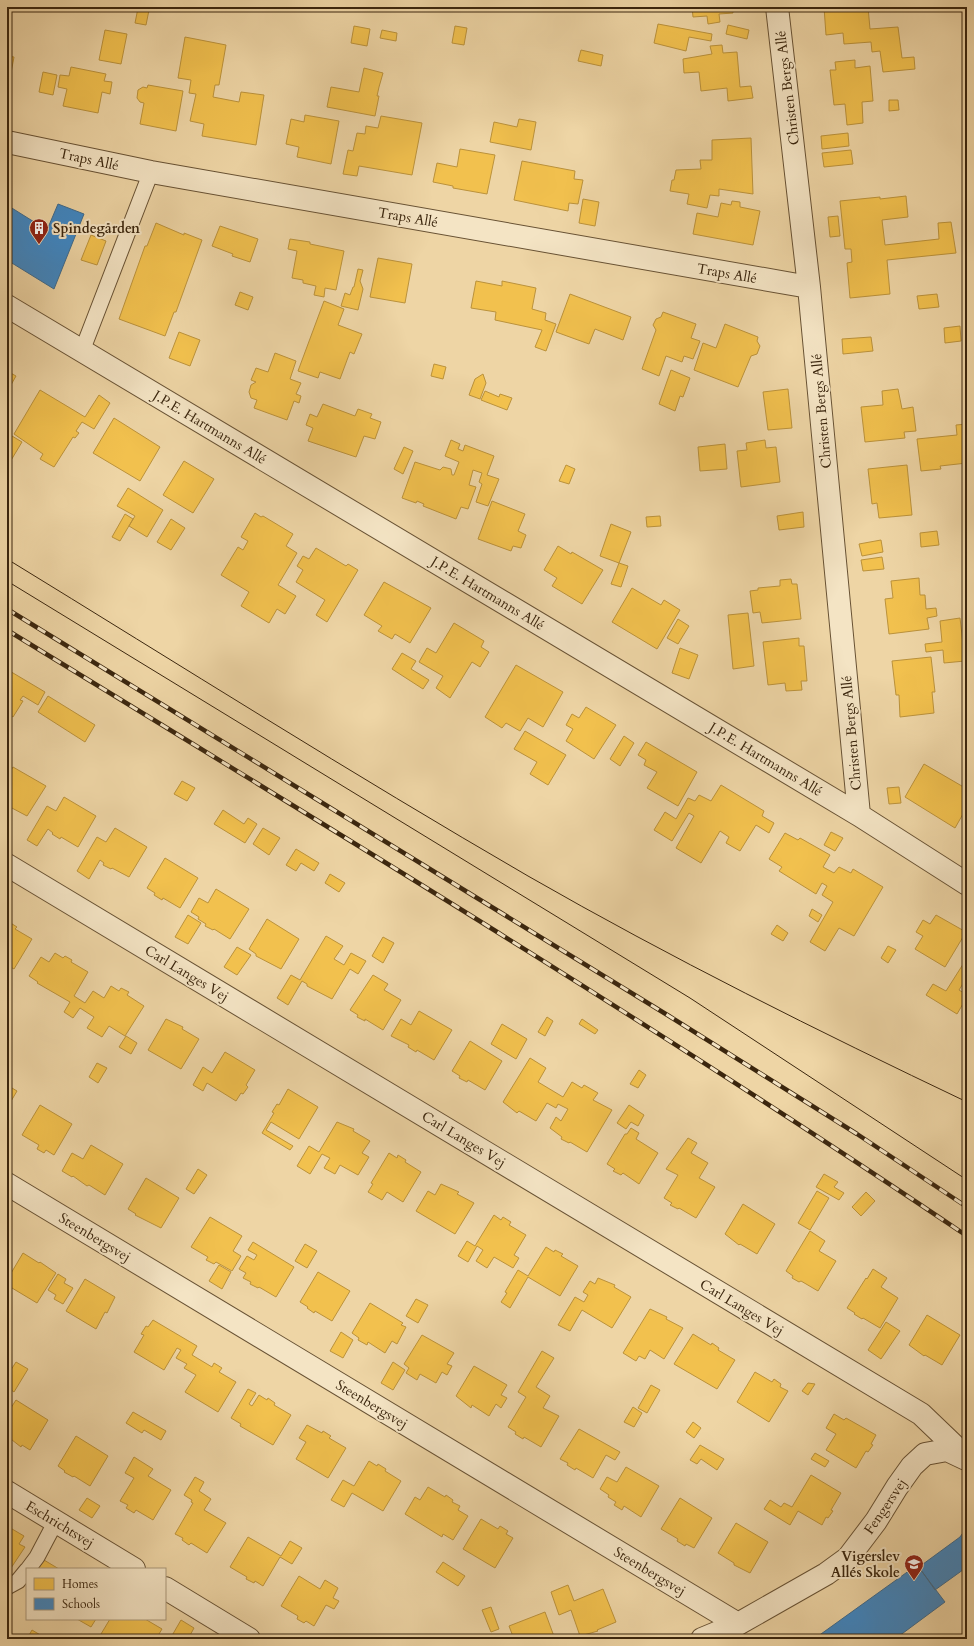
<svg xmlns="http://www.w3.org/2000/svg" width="974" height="1646" font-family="Cardo,serif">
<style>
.homes{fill:#f2c14e;stroke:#bb923b}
.schools{fill:#3f88c5;stroke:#3e6b8e}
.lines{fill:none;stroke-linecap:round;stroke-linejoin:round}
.service-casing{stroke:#685234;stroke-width:17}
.minor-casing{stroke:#685234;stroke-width:24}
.service{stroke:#f4e4c4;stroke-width:15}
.minor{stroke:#f4e4c4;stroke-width:22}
.tram{stroke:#3b260e;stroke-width:1}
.rail-casing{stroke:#3b260e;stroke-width:4.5}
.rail{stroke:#f4e4c4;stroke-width:3;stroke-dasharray:9;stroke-linecap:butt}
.labels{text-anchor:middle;stroke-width:4;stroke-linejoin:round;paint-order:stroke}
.street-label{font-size:14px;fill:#3b260e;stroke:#f4e4c4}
.poi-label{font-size:14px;font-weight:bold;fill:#3b260e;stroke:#f4e4c4;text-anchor:start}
</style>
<rect width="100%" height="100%" fill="#eed5a5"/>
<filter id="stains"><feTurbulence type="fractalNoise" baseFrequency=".005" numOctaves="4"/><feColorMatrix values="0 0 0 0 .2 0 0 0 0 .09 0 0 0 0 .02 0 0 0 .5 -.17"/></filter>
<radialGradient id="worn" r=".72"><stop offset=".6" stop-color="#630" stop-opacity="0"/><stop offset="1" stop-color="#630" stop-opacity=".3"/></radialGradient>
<path class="homes" d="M692,7h40l1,6 -14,1 1,8 -12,2 -1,-8 -14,1z
M824,7h44l2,22 28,-2 4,31 12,-1 1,12 -32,3 -3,-21 -8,1 -1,-10 -27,2 -1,-11 -17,2z
M138,8l11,2 -3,15 -11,-2z
M658,24l54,10 -1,7 -22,-4 -3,14 -32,-8z
M728,25l21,5 -2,9 -21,-5z
M354,26l16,3 -3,17 -16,-3z
M455,26l12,2 -3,17 -12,-2z
M105,30l22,4 -6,30 -22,-4z
M382,30l15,3 -1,8 -16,-3z
M185,37l41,8 -7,40h-4l-2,12 26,5 2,-10 23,3 -8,50 -54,-9 2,-12 -14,-3 6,-27 -7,-1 2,-13 -13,-2z
M722,45l1,8 14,-1 3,35 11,-1 2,12 -25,3 -1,-13 -26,3 -2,-19 -15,1 -1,-14 29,-5 -2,-8z
M581,50l22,5 -2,11 -23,-5z
M7,56l7,1 -7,37z
M855,60v8l15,-2 3,35 -11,1 1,21 -16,2 -2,-21 -11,1 -4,-35h6l-1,-8z
M71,67l35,7 -2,7 8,1 -2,12 -8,-2 -4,21 -35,-7 4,-17 -9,-2 2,-12 9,1z
M364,68l19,5 -4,14 -2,9h2l-4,20 -48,-9 4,-20 28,5z
M43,72l14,3 -4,20 -14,-3z
M148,85l35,6 -7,40 -36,-7 4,-21 -4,-1 -3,-4 1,-8 5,-3 4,1z
M889,100h9l1,10 -10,1z
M305,115l34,6 -8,43 -34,-7 2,-10 -13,-3 5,-25 13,3z
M381,116l41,7 -10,52 -53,-9 -2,10 -14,-2 5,-24 5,1 4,-18 8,1 1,-8 12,2z
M519,119l17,3 -5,28 -41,-8 4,-20 23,5z
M848,133l1,13 -27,3 -1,-13z
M751,138l2,56 -34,-5v7l-9,-1 -3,13 -20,-4 2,-10 -19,-3 2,-11h2l2,-10 25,-1 -1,-9h12v-20z
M460,149l35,6 -8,39 -34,-6v-2l-20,-4 4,-19 20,4z
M851,150l2,14 -29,3 -2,-14z
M522,161l53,10 -1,8 9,1 -5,24 -9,-1 -1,8 -54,-11z
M906,196l2,21 -26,3 3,25 54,-6 -1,-16 13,-1 5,31 -69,7 3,34 -40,4 -3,-35 5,-1 -1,-13h-6l-5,-48 40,-4v2z
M583,199l16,3 -4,24 -16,-3z
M732,201l8,1v5l20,4 -7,34 -60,-11 4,-21 21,4 3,-14 10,2z
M838,216l2,20 -10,1 -2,-20z
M156,223l28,12v-2l18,7 -26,72h-2l-9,24 -46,-17 26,-73h2z
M220,226l38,13 -8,23 -18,-6 1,-2 -21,-8z
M91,235l15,6 -9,24 -16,-5z
M290,239l20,3v2l34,7 -8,39 -11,-2 -1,9 -10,-2 2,-9 -13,-3v-3l-11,-2 5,-27 -9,-2z
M378,258l34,6 -7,39 -35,-6z
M358,269l5,1 -3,11 3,8 -5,21 -17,-4 4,-13 5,2 3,-8h1z
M476,281l26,5v-5l34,7 -4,21 14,4 -1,7 11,4 -10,27 -11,-4 7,-17 -47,-10 1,-8 -25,-4z
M240,292l13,5 -5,13 -13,-5z
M570,294l61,23 -8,23 -28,-11 -6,15 -33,-12z
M937,294l2,13 -20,2 -2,-13z
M324,301l20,8 -6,16 24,9 -8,20 -4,-2 -10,27 -20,-7 -2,6 -20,-7z
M663,312l33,12 -5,14 9,3 -7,18 -9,-3 -2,6 -16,-6 -7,20 -17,-7 14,-39 -3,-5 3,-6 5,-2z
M725,324l33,13 -1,4 3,5 -3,8 -6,2 -13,31 -44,-17 9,-27 13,5z
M960,326l1,15 -16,2 -1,-15z
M179,332l21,8 -10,26 -21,-8z
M871,337l2,14 -30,3 -1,-15z
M275,353l21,8 -6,18 11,4 -5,11 5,2 -2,7 -5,-2 -7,19 -33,-12 3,-8 -6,-2 -2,-6 2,-7 5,-3 -5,-2 5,-12 12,4z
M434,364l12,3 -3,12 -12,-3z
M671,370l19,8 -7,19 -3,-1 -5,15 -16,-7z
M7,371l9,5 -9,16z
M483,374l3,9 -6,16 -11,-4 6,-16z
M788,389l4,39 -24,2 -5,-38z
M898,389l4,20 11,-2 3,24 -12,1 1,6 -40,4 -4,-35 22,-2 -1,-14z
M40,390l45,27 14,-22 11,8 -16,26 -12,-7 -6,9 3,2 -4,5 -2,-1 -19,30 -14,-8 3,-5 -29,-20z
M485,391l14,6 1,-3 12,4 -5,12 -26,-10z
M323,404l32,12 3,-7 14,5 -2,4 11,4 -6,17 -11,-3 -8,21 -48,-16 5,-13 -7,-3 4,-11 7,3z
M114,418l46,29 -20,34 -47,-28z
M967,424v39l-27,3 1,3 -20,2 -4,-32 40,-4 -1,-10z
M7,433l15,9 -15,25z
M451,440l9,4 -2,5 5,2 2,-6 29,11 -7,19 12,4 -11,27 -12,-4 6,-18 -3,-2 3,-9 -9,-3 -4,15 7,2 -8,22 -7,-2 -5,12 -33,-13 1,-2 -7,-3 -1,2 -14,-5 13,-36 25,8 3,-3 8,2 1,6h2l5,-13 -14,-6z
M765,440l1,8 10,-1 4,35 -39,5 -4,-36 10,-1 -1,-7z
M725,444l2,25 -27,2 -2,-24z
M404,447l9,4 -10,23 -9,-5z
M184,461l30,18 -21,34 -30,-18z
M566,465l9,4 -6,15 -10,-3z
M907,465l5,50 -33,3 -2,-15 -5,1 -4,-35z
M128,488l35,22 -16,27 -18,-11 6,-10 -18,-10z
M492,501l33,13 -7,17 8,4 -5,13 -8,-2 -2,5 -33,-12z
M803,512l1,15 -25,3 -2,-14z
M255,513l6,4 2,-1 30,18 -7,12 11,7 -19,32 18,11 -11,18 -8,-5 -8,14 -28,-17 8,-14 -28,-17 17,-28 5,3 5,-9 -7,-4z
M125,514l8,5 -13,22 -8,-4z
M660,516l1,10 -14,1 -1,-10z
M171,519l14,9 -14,22 -14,-8z
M611,524l20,8 -12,31 -19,-7z
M937,531l2,14 -18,2 -1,-14z
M881,540l2,12 -21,4 -3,-12z
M558,546l13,8 1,-2 31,18 -21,34 -30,-18 5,-8 -13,-8z
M316,548l30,18 2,-2 10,6 -31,52 -11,-7 9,-15 -29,-18 7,-12 -6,-4 6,-10 6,3z
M882,557l2,12 -21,2 -2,-11z
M619,563l9,3 -7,21 -10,-3z
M919,578l1,17h5l1,14 10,-1 1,8 -10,2 2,11 -40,5 -4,-35 8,-1 -2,-17z
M791,579l1,5h5l4,35 -39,4 -2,-11 -7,1 -3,-22 8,-1v-2l22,-2v-6z
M384,582l47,26 -21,35 -15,-9 -3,5 -14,-8 4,-5 -18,-11z
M632,588l29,17 3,-5 16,10 -23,39 -45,-27z
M748,613l6,53 -21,3 -5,-54z
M960,618l5,43 -21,2 -1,-13 -17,2 -1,-8 17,-2 -2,-21z
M678,619l11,7 -11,18 -11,-6z
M454,623l30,18 -3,6 8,5 -9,15 -8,-5 -22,36 -14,-10 7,-12 -24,-14 8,-14 9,5z
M799,638v8h5l3,35h-6l1,9 -16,1 -1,-8 -17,2 -5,-43z
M680,648l18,7 -9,24 -17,-6z
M402,653l14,8 -5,8 18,11 -6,9 -31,-20z
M931,657l4,35h-3l2,21 -34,4 -1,-22h-3l-4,-34z
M516,665l47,27 -20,35 -15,-9 -8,13 -14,-8 -4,5 -17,-11z
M8,670l37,22 -7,13 -15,-9 -3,4 3,1 -10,16 -6,-4z
M48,696l47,29 -10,17 -47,-30z
M586,707l30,18 -22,34 -28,-18 7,-12 -7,-4 6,-11 7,4z
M525,731l41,24 -18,30 -18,-11 7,-12 -23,-13z
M624,736l10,7 -14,23 -10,-7z
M646,742l51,30 -19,34 -31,-18 10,-16 -13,-7 2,-5 -8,-5z
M924,764l43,25v18l-12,21 -50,-31z
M13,767l33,19 -19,30 -17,-9 -1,1 -2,-1v-30z
M182,781l13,7 -8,13 -13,-7z
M721,785l43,26 -2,5 12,7 -5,10 -13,-8 -16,26 -14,-8 3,-6 -9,-6 -19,32 -25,-15 18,-32 -5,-3 -17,28 -18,-11 11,-18 11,7 12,-21 7,3 4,-6 12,6z
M899,787l2,16 -12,1 -2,-16z
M64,797l32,19 -18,31 -17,-10 -1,2 -8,-5 1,-1 -5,-4 -11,17 -10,-6 20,-34 9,5z
M223,810l21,14 4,-6 9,6 -12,19 -31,-19z
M115,828l32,19 -18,30 -17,-9 -1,1 -8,-4 1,-2 -4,-3 -11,19 -12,-8 20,-34 9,5z
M263,828l17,10 -11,17 -16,-11z
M831,832l12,6 -8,13 -11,-6z
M785,833l13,7 2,-2 30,17 -7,12 11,6 5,-6 12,6 2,-4 30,18 -29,49 -15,-8 -14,23 -15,-9 23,-40 -11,-7 5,-9 -5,-3 -6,11 -37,-23 3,-4 -13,-8z
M296,849l23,14 -5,8 -13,-8 -5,8 -10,-6z
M165,858l33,20 -18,30 -17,-10 -1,2 -8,-5 1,-2 -8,-5z
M330,874l15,9 -6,9 -14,-9z
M216,889l33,20 -19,30 -16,-10 -1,1 -8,-4 1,-2 -8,-5 1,-2 -8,-5 8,-14 9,5z
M812,909l10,6 -4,7 -9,-6z
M188,915l13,8 -13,21 -13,-7z
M936,915l30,17 -21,35 -30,-18 8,-13 -7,-4 7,-12 7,4z
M267,919l32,20 -18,30 -25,-13v-2l-7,-5z
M9,922l8,5 -2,2 17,10 -18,30 -7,-4v-41z
M777,925l11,8 -5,8 -12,-7z
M326,936l17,10 -9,13 10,6 7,-12 15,8 -8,13 -8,-5 -18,30 -25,-13v-2l-5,-3 -14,24 -11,-7 14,-23 9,5z
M383,937l11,6 -11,20 -11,-7z
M888,946l8,4 -8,13 -7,-5z
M237,947l14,8 -14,20 -13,-8z
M55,953l8,5 2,-2 7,4 -1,2 17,10 -14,24 11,7 8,-12 11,7 7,-12 8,5 2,-3 8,4 -2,3 17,11 -19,30 -16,-10 -7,11 -15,-9 7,-11 -14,-9 -7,10 -9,-6 6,-10 -33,-19 1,-1 -9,-6 12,-19 8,5z
M967,958v19l-8,13 8,5v2l-10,17 -31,-19 7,-11 13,7z
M373,975l15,9 -4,6 17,10 -18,30 -18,-11v2l-8,-4 1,-2 -8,-5z
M419,1011l33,19 -18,30 -17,-10 -1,2 -8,-5 1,-2 -18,-9 10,-17 10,6z
M547,1017l6,4 -8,15 -7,-4z
M166,1019l17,8 -1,2 17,10 -18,30 -33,-19z
M582,1019l16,11 -3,4 -16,-10z
M502,1024l25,15 -11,20 -25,-15z
M126,1036l11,7 -6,11 -12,-7z
M470,1041l32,20 -17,29 -17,-10 -1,2 -8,-4 1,-2 -8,-5z
M225,1052l30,18 -9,15 2,2 -5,7 -2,-1 -5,8 -29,-18 -4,8 -10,-6 10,-18 9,6z
M530,1058l16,10 -8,14 25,15 9,-15 10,6 2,-3 14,8 -5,7 19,10 -25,42 -17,-10 -1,1 -8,-4 1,-2 -12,-9 6,-11 5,4 7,-12 -10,-5 -2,4 -9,-5 -11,18 -17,-10 -2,2 -14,-11z
M97,1063l10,5 -9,15 -9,-6z
M639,1070l7,5 -8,13 -8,-4z
M7,1085l10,6 -10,17z
M288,1089l30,18 -19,32 -28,-17 -5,8 27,16 -3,4 -28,-17 12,-20 -2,-1 5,-8 2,1z
M40,1105l32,19 -18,31 -8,-5 -2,3 -7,-4 2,-4 -17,-10z
M629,1105l15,10 -6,11 -7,-4 -5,7 -9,-6z
M337,1122l17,7 -1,2 17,10 -8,12 7,4 -11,18 -18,-10 -5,9 -11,-6 6,-10 -8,-4 -12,20 -13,-8 12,-20 10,6z
M631,1128l8,5 -3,6 22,14 -19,31 -16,-11 -2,2 -8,-4 2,-2 -8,-5 18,-30h2z
M688,1138l9,5 -6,10 17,10 -9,15 16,9 -19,31 -17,-10 -1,1 -8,-4 2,-2 -8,-5 14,-23 -12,-6z
M91,1145l32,19 -18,31 -16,-10 -2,1 -14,-10 -1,1 -10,-6 10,-18 11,6z
M389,1153l8,5 1,-3 8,5 -1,2 16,10 -18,30 -16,-10 -5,8 -14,-8 5,-8 -2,-1z
M198,1169l9,6 -13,19 -8,-5z
M824,1174l14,8 -4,5 10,6 -5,7 -23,-13z
M146,1178l33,20 -18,30 -26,-13 1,-1 -8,-5z
M441,1184l18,8 -2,2 17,9 -19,31 -39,-23 12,-20 7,4z
M817,1191l12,7 -19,32 -12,-7z
M866,1192l9,9 -14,15 -9,-9z
M743,1204l32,20 -18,30 -17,-10 -1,1 -14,-11z
M494,1215l7,5 2,-3 8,5 -2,3 17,10 -12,20 5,3 -6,10 -19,-11 -7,11 -11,-7 7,-11 -6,-4 -9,16 -10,-6 9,-15 8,5z
M210,1217l32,19 -9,15 8,5 -9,15 -16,-9 -2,2 -8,-4 2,-3 -17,-10z
M810,1231l15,10 -6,10 17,10 -18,30 -17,-10 -2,1 -7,-4 1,-2 -7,-5z
M253,1242l41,25 -18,30 -17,-10 -1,1 -8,-4 1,-2 -8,-4 3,-5 -7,-4 8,-13 7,4 3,-5 -9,-5z
M305,1244l12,7 -10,17 -12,-7z
M546,1247l8,5 1,-2 8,4 -2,2 17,10 -18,30 -32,-19 -18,31 -9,-6 6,-9 -2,-1 13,-22 10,6z
M23,1253l16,10 1,-1 16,11 -19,30 -30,-18v-5z
M219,1265l12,7 -9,17 -13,-8z
M873,1269l14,9 -6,9 17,11 -18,30 -17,-10 -1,1 -8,-5 1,-1 -8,-5 19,-30 1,1z
M318,1272l32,19 -18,30 -17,-10 -1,2 -7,-5 1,-1 -8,-5z
M58,1274l8,5 -2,4 9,5 -10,16 -9,-5 2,-4 -8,-5z
M598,1278l17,7 -1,2 17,10 -19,31 -30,-18 -12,21 -12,-6 17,-28 9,5 4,-7 -5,-3 7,-11 5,3z
M85,1279l30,18 -8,16 -2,-1 -9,17 -30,-18z
M416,1299l12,6 -10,18 -12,-7z
M370,1303l33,20 -2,2 5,2 -9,17 -5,-3 -7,12 -17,-11 -1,3 -9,-5 1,-2 -7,-5z
M650,1309l17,8 -1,2 17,9 -19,31 -14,-9 -5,9 -6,-3 -3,5 -13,-8z
M927,1315l33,20 -18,30 -17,-10 -1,1 -15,-11z
M153,1320l44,26 -5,9 20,12 2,-4 8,5 -3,4 17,10 -18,30 -33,-20 11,-17 -12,-7 3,-4 -11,-6 5,-8 -4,-2 -13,22 -30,-18 10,-17 -3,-1 5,-8 2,1z
M886,1322l14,9 -19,28 -13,-9z
M341,1332l12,8 -10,18 -13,-7z
M693,1334l18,11 1,-2 7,5 -1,2 17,10 -18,29 -43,-25z
M422,1335l32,18 -7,11 5,2 -5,9 -5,-3 -6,11 -16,-9 -3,6 -11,-7 3,-5 -5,-4z
M542,1351l12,7 -18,29 14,9 -7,12 16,8 -18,31 -17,-10 -1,2 -8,-5 1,-2 -8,-5 18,-30 -8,-5z
M16,1362l12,7 -14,23 -7,-5v-11z
M393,1362l12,8 -12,20 -12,-7z
M474,1366l33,19 -6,10 6,3 -6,10 -5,-4 -7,12 -17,-11 -1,3 -15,-12z
M755,1372l17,10 2,-3 7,5 -1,3 8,4 -19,31 -32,-20z
M808,1383l7,1 -7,11 -6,-4z
M651,1385l9,5 -13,23 -9,-5z
M248,1389l8,4 -7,11 3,2 7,-11 8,5 1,-2 7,5 -1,2 17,10 -18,30 -33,-19 1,-2 -10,-6z
M16,1400l32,20 -18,30 -8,-5 -1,2 -14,-11v-22z
M633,1407l9,6 -8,14 -10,-5z
M133,1412l33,19 -5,9 -17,-10 -2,3 -16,-10z
M834,1414l10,6 2,-2 30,17 -5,9 2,1 -5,7 -2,-1 -10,17 -30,-18 10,-16 -10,-6z
M693,1422l8,6 -7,10 -8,-6z
M307,1425l15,8 1,-2 8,5 -2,2 17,10 -18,30 -32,-19 10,-17 -7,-4z
M579,1429l41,23 -5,8 -9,-5 -13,23 -17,-10 -1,2 -8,-5 1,-2 -8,-4z
M76,1436l32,20 -18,30 -16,-10 -1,1 -9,-5 1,-1 -7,-5z
M700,1445l24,14 -7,11 -16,-11 -4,5 -7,-4z
M815,1453l14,8 -4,6 -14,-8z
M134,1457l19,12 -5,7 23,14 -18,30 -17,-10 -2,3 -8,-5 2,-3 -8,-4 14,-23 -9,-5z
M369,1461l8,5 1,-2 8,5 -1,2 16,10 -18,30 -31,-18 -8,14 -13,-7 12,-20 11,6z
M626,1467l33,19 -18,31 -17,-11 -2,4 -8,-5 2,-3 -8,-5 1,-2 -9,-6 7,-12 10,5z
M811,1475l30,18 -10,17 2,1 -5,7 -2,-1 -4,8 -24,-14 -8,14 -26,-16 6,-9 11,7 3,-4 8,4z
M195,1477l9,5 -5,9 12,8 -7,11 22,13 -19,30 -16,-10 -2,2 -7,-5 1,-2 -8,-4 18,-31 -2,-1 1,-2 -8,-5z
M428,1487l17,10 1,-2 7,5 -1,2 8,4 -2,4 10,6 -15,24 -10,-6 -1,3 -37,-23 10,-17 5,3z
M87,1498l13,8 -8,12 -13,-8z
M680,1498l32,20 -18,30 -8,-4 -1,2 -8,-5 1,-2 -17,-10z
M481,1519l17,10 2,-3 8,5 -2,3 7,4 -18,30 -32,-19z
M736,1523l32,19 -18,31 -16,-8v-2l-16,-10z
M7,1526l17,10 -5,8 6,3 -14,21 -4,-2z
M248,1537l33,19 9,-15 12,7 -10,16 -12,-7 -17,29 -8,-5 -1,2 -8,-4 1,-2 -17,-10z
M44,1560l15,9h-21z
M443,1562l22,14 -7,10 -22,-14z
M299,1576l21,13 5,-9 13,8 -5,10 6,3 -5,8 -8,-4 -12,21 -8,-5 -2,2 -7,-4 1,-3 -17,-10z
M568,1585l6,16 29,-12 13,33 -19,8 1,1 -18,5 -9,-26 -12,5 -8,-23z
M491,1607l8,22 -8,3 -9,-22z
M545,1612l10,27h-41l-5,-13z
M77,1619h19l-5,8z
M110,1619h35l17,10 -6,10h-58z
M181,1620l13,8 -6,11h-18z
M32,1630l15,9h-20z"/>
<path class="schools" d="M58,204l26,10 -30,75 -47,-29v-55l40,25z
M967,1527v40l-32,23 -16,-23 41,-30z
M917,1565l28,37 -50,37h-81z"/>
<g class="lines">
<defs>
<path id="service" d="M82,351l69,-179
M28,1569l9,-12 19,-36
M7,1587l11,-6 9,-11"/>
<path id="minor" d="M777,7l32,280 50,528
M7,142l144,30 658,115
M7,306l852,509 108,69
M7,865l914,549 46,44
M7,1184l731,440
M7,1492l127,77
M165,1588l84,51
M702,1639l36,-15 88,-50 22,-16 28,-37 21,-34 15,-21 13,-12 22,-4 19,9"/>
</defs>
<use href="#service" class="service-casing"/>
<use href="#minor" class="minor-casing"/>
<use href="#service" class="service"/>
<use href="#minor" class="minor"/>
<path class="tram" d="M7,559c173,106 345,215 521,317 143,82 290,155 439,226
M7,581l683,417 277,182"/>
<defs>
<path id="rail" d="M7,609l662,407 188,118 110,73
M7,630c323,198 646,394 960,606"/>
</defs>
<use href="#rail" class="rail-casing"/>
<use href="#rail" class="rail"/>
</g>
<defs>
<symbol id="building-pin" viewBox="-11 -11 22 30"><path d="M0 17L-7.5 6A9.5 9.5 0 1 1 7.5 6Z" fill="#8f2418" stroke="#f4e4c4"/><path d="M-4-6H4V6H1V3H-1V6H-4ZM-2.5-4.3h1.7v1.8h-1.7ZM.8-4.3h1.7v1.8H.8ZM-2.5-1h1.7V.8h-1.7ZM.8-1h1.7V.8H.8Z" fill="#fff"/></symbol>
<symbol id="school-pin" viewBox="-11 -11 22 30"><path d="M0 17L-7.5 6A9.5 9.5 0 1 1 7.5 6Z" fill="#8f2418" stroke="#f4e4c4"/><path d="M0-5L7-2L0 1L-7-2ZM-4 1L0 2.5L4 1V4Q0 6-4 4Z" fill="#fff"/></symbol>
</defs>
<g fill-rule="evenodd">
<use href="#building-pin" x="28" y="217" width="22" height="30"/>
<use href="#school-pin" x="903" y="1553" width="22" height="30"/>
</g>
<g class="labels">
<g class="street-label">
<text transform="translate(787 88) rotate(-97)" y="5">Christen Bergs Allé</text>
<text transform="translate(89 159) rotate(12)" y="5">Traps Allé</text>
<text transform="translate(408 217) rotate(10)" y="5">Traps Allé</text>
<text transform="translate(727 273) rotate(10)" y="5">Traps Allé</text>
<text transform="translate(821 411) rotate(-95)" y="5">Christen Bergs Allé</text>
<text transform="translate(210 427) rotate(31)" y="5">J.P.E. Hartmanns Allé</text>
<text transform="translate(488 593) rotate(31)" y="5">J.P.E. Hartmanns Allé</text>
<text transform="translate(851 733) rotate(-95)" y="5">Christen Bergs Allé</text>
<text transform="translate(766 759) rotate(31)" y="5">J.P.E. Hartmanns Allé</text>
<text transform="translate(187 973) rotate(31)" y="5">Carl Langes Vej</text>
<text transform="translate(464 1139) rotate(31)" y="5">Carl Langes Vej</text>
<text transform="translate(95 1237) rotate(31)" y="5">Steenbergsvej</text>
<text transform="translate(742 1307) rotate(31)" y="5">Carl Langes Vej</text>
<text transform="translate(372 1404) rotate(31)" y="5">Steenbergsvej</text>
<text transform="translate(885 1506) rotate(-56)" y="5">Fengersvej</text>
<text transform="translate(60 1524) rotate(31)" y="5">Eschrichtsvej</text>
<text transform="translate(650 1571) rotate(31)" y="5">Steenbergsvej</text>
</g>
<g class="poi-label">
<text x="53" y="233">Spindegården</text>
<text x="900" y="1561" text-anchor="end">Vigerslev<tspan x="900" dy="16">Allés Skole</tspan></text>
</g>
</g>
<rect width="974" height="1646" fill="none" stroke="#eed5a5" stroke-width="24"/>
<rect x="8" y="8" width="958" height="1630" fill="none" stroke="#3b260e" stroke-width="2"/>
<rect x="12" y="12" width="950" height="1622" fill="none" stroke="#3b260e"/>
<rect x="26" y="1568" width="140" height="52" fill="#f4e4c4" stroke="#aa987b"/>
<rect x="34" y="1578" width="20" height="12" fill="#f2c14e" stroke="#aa987b"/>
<text x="62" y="1588" font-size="12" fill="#3b260e">Homes</text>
<rect x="34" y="1598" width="20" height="12" fill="#3f88c5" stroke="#aa987b"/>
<text x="62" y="1608" font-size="12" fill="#3b260e">Schools</text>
<rect width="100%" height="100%" filter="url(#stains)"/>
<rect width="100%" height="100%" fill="url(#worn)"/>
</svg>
